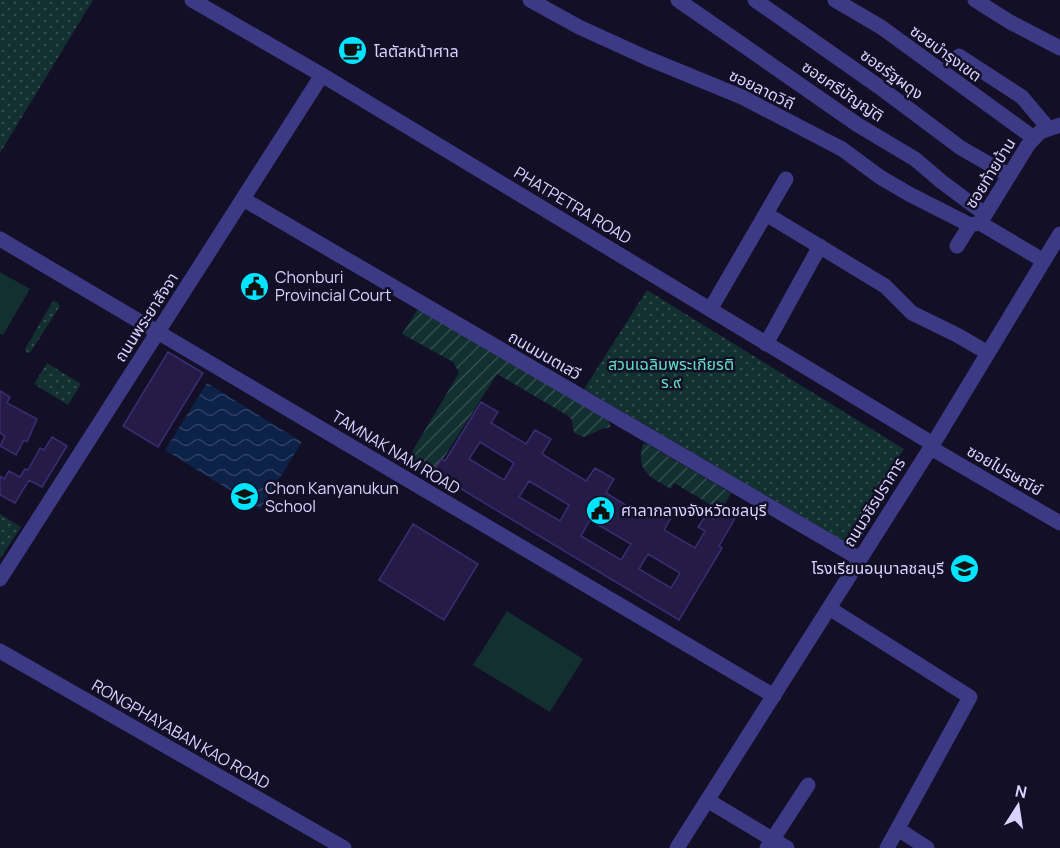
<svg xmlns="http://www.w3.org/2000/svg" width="1060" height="848" font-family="Manrope,'Noto Sans Thai',sans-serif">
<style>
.grass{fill:url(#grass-dots)}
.garden{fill:url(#garden-furrows)}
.pitch{fill:#12302f}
.water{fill:url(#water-waves)}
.building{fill:#241b47;stroke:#3b2d73;stroke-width:1.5;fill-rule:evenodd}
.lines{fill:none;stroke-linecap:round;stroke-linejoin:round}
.minor{stroke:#3d3a85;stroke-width:15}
.labels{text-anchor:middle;stroke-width:5;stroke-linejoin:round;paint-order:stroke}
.poi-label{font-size:16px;fill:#d9d4ff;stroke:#130f26;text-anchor:start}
.street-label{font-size:16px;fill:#d9d4ff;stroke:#130f26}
.park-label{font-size:16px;fill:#5fe0c0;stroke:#130f26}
</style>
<defs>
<pattern id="grass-dots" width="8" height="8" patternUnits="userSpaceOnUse" patternTransform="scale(1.5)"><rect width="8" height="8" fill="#12302f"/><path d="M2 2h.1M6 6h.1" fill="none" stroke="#344d4e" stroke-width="1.8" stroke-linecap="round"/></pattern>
<pattern id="garden-furrows" width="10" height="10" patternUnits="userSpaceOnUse" patternTransform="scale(1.5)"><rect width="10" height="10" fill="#12302f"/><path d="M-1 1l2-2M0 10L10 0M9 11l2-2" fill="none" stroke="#344d4e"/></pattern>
<pattern id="water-waves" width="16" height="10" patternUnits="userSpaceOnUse" patternTransform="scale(1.5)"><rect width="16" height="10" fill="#0c2248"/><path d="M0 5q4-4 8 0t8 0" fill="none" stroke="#2f4163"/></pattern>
</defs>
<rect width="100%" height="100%" fill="#130f26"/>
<path class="grass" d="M0,0h93l-93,153z
M647,290l257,159 -60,92 -260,-152z
M53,301l4,1 3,4 -30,47h-3l-2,-4z
M47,363l34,21 -13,21 -34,-21z
M0,514l21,13 -21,32z"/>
<path class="garden" d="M418,309l190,111 3,7 -9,2 -18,8 -10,-4 -2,-13 -5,-5 -70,-41 -64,101 -26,-15 52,-87 -6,-11 -51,-28z
M643,444h4l84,49 -10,18 -47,-28 -3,6c-21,-12 -36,-18 -28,-45z"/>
<path class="pitch" d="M0,272l30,17 -27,46 -3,-1z
M507,611l76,48 -33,53 -77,-47z"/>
<path class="water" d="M207,383l95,59 -42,67 -95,-59z"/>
<path class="building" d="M168,352l35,21 -45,74 -35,-21z
M0,391l10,6 -3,6 30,16 -10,23 -3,-2 -8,15 -16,-9 5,-10 -5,-3z
M481,402l17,10 -7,11 35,21 9,-14 16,9 -9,15 44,27 9,-13 19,11 -8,14 41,25 8,-12 17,10 -8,14 31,18 10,-17 -7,-4 8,-12 7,4 9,-15 16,9 -19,33 3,2 -43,72 -246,-148 8,-13 4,2zM480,442l34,21 -10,17 -35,-21zM529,481l40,24 -9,16 -41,-24zM590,520l41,24 -10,16 -40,-24zM648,554l32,19 -9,15 -32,-19z
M52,437l15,9 -25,41 -13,-7 -14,23 -15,-8v-19l4,3 5,-8 11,6 5,-8 3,1 12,-22 4,2z
M413,524l65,40 -34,56 -65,-40z"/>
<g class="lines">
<path class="minor" d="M192,0l130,75 611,369
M530,0l49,27 68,31 95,39 100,52 38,28 29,17 61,31
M678,0l180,125 57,34 27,23 43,32
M755,0l123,86 83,62 47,27
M835,0l46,27 153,111
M975,0l35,22 50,26
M959,56l63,41 27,32
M243,199l617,360
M766,214l119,72 27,27 45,22 31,18
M980,223l64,38
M0,239l774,457
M957,246l13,-21 10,-2 48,-78 12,-13 20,-7
M711,308l75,-129
M766,344l54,-98
M931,448l129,75
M0,579l322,-504
M829,608l141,89 -83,151
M0,651l344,197
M707,800l80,48
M898,829l29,19
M677,848l256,-404 127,-210
M767,848l41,-63"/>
</g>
<defs>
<symbol id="cafe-disc" viewBox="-11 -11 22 22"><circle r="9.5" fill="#00e5ff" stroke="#130f26"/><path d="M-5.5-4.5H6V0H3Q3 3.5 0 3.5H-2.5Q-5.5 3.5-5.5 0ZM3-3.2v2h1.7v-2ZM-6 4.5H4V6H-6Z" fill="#111"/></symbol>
<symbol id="civic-disc" viewBox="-11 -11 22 22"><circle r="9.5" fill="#00e5ff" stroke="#130f26"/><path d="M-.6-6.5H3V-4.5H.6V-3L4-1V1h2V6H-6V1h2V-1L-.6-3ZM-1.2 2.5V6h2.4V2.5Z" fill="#111"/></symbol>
<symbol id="school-disc" viewBox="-11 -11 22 22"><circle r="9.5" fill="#00e5ff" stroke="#130f26"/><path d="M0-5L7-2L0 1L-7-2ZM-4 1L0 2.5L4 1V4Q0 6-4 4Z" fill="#111"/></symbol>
</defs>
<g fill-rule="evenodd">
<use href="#cafe-disc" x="336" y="34" width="33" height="33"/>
<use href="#civic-disc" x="238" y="270" width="33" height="33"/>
<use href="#school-disc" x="228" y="480" width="33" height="33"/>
<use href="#civic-disc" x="584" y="494" width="33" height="33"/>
<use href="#school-disc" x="948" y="552" width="33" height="33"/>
</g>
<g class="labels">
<g class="poi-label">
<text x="374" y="57">โลตัสหน้าศาล</text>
<text x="275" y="283">Chonburi<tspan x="275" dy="18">Provincial Court</tspan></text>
<text x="265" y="494">Chon Kanyanukun<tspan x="265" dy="18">School</tspan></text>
<text x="621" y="516">ศาลากลางจังหวัดชลบุรี</text>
<text x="944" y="574" text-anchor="end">โรงเรียนอนุบาลชลบุรี</text>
</g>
<g class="street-label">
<text transform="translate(946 53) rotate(36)" y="6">ซอยบำรุงเขต</text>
<text transform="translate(892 74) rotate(36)" y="6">ซอยรัฐผดุง</text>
<text transform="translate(762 89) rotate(26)" y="6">ซอยลาดวิถี</text>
<text transform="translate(843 91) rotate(34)" y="6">ซอยศรีบัญญัติ</text>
<text transform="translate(990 173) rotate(-58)" y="6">ซอยท้ายบ้าน</text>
<text transform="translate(573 205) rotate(31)" y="6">PHATPETRA ROAD</text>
<text transform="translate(146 317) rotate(-57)" y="6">ถนนพระยาสัจจา</text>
<text transform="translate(545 355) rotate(30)" y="6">ถนนมนตเสวี</text>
<text transform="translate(396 452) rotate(31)" y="6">TAMNAK NAM ROAD</text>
<text transform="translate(1005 470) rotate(30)" y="6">ซอยไปรษณีย์</text>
<text transform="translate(874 502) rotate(-58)" y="6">ถนนวชิรปราการ</text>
<text transform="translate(181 734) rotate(30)" y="6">RONGPHAYABAN KAO ROAD</text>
</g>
<g class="park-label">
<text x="671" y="370">สวนเฉลิมพระเกียรติ<tspan x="671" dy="18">ร.๙</tspan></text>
</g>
</g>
<g transform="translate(1018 806) rotate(12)" stroke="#130f26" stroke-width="4.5" paint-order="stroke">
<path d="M0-4.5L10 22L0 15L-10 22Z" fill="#d9d4ff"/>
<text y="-9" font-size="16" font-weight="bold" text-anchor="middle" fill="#d9d4ff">N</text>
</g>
</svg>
